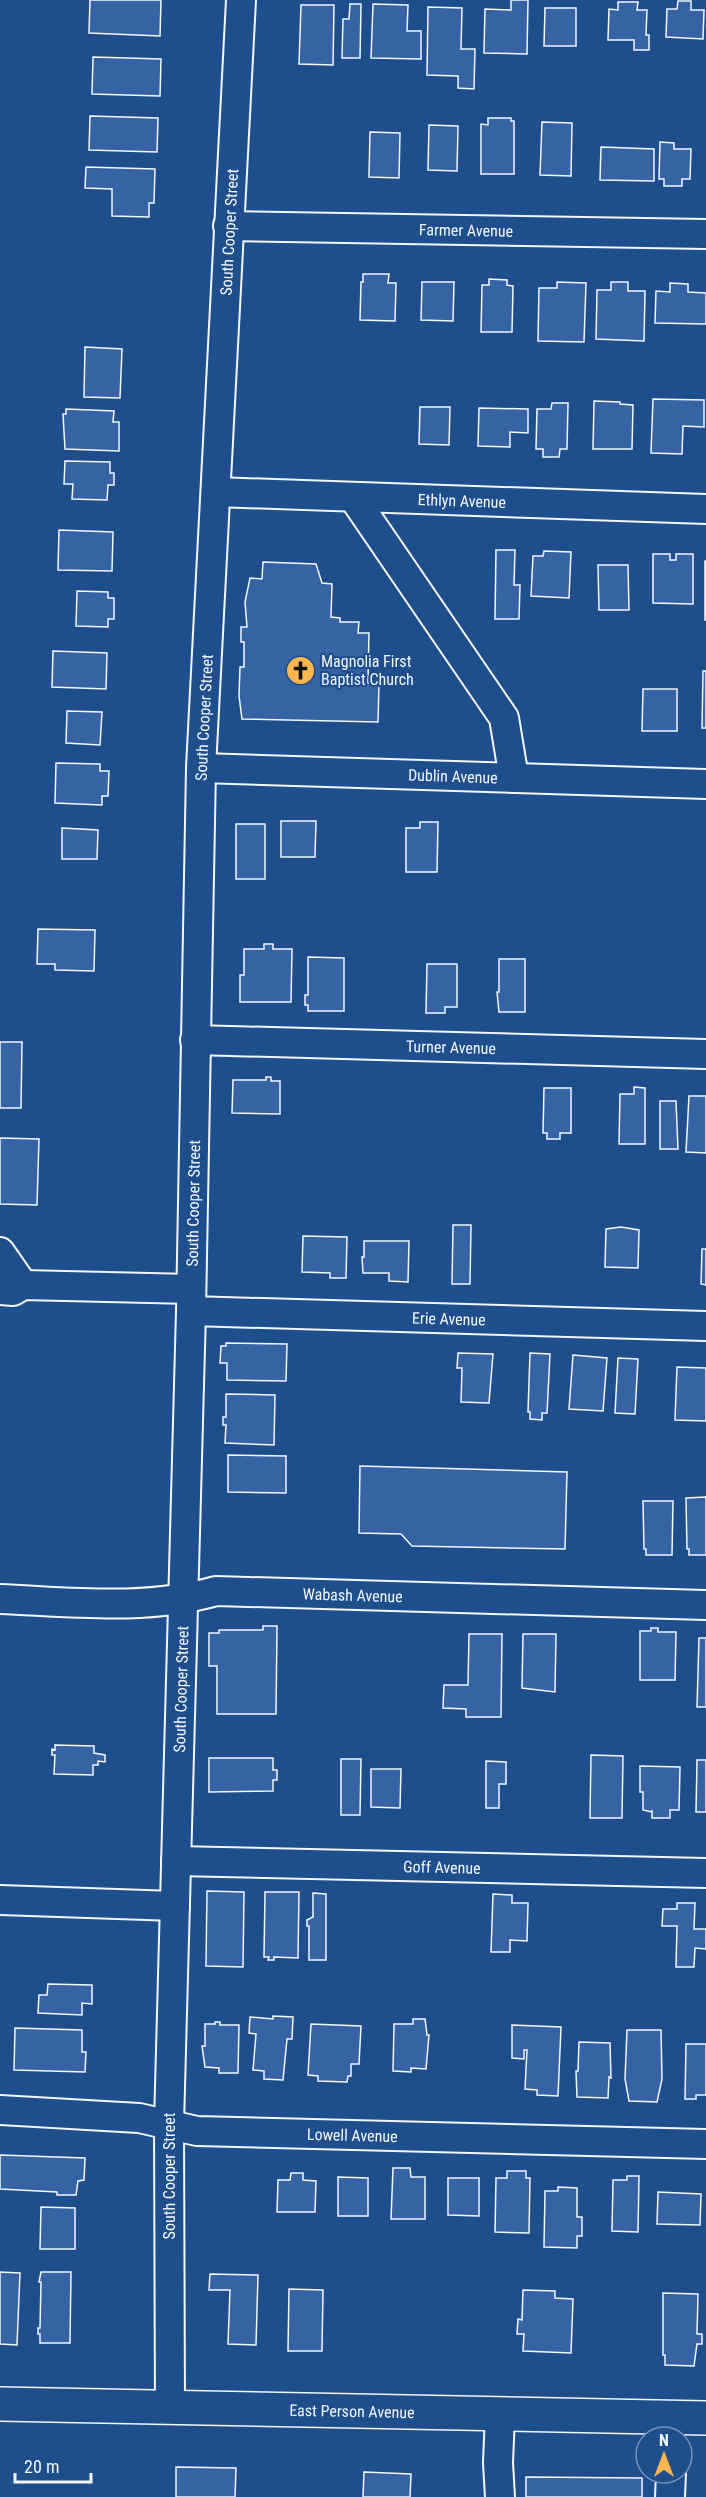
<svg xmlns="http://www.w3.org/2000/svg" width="706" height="2497" font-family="'Roboto Condensed',sans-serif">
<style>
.building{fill:#3563a3;stroke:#f2f6ff;stroke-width:1.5}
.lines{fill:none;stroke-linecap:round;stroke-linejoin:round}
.minor-casing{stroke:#f2f6ff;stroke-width:32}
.major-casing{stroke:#f2f6ff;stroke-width:36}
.minor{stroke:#1f4e8c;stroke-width:28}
.major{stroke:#1f4e8c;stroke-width:33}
.labels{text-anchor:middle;stroke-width:4.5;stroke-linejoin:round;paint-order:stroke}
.street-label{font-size:16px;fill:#f2f6ff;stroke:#1f4e8c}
.poi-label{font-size:16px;fill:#f2f6ff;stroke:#1f4e8c;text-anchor:start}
</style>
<rect width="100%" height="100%" fill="#1f4e8c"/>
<path class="building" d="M90,0h71l-1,36 -71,-3z
M511,0h17l-1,54 -43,-1 1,-44 26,1z
M678,1h13v9h13l-1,29 -37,-2 1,-28h10z
M618,2h20l-1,8h10l-1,25h3v15h-15v-10h-26l1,-31 9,1z
M350,4h11l-1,54h-18l1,-39h6z
M373,4l35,1 -1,26h14v28l-50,-1z
M301,5h33l-1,60 -34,-1z
M428,7l34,1 -1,41h14l-1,40 -16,-1v-12l-31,-1z
M545,8h31v38h-32z
M93,57l68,2 -1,37 -68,-2z
M90,116l68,2 -1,34 -68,-2z
M488,118h23v3h3v53h-33v-50l7,1z
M542,122l30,1 -1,53 -31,-1z
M429,125l29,1 -1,45 -29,-1z
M370,132l30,1 -1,45 -30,-1z
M660,142l14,1v6h17l-1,30h-8v7h-18v-7h-5z
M601,147l53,2v32l-54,-1z
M86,167l69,2 -1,34h-5v14l-37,-1v-27l-27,-1z
M363,274h26l-1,9h8l-1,38 -35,-1 1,-38h2z
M489,279l18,1v5l6,1 -1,46h-31l1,-47h7z
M422,282h32l-1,39 -32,-1z
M557,282l29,1 -2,59 -46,-1 1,-53h18z
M611,282h17v9h17l-1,50 -48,-2 1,-49h14z
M670,283l18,1v8l18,1v31l-51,-1 1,-32 14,1z
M85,347l37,2 -2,49 -36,-1z
M653,399l51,1v27l-21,-1 -1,28 -31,-1z
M594,401l26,1v2l13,1 -1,44h-39z
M552,403h16l-1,46h-7l-1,8h-16v-8h-7l1,-40h14z
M420,407h30l-1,38 -30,-1z
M479,408l49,1v24l-18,-1v15l-32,-1z
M66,409l48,2 -1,11h6v29l-54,-2 -2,-35h3z
M65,461l45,1v11h4v12h-6l-1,15 -35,-1 1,-15h-9z
M59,530l54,2 -1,39 -54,-1z
M496,550h19l-1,35h6l-1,34h-24z
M544,551l27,1 -2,46 -38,-2 2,-40h10z
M653,554h17v6h6v-6h17v50l-40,-1z
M705,561h1v59h-1z
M263,562l53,2 6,19 10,1 -1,33 9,1v4h19l-1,11h11l-1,50 11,1 -1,38 -136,-3 -3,-23 1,-29h4v-25h-3v-15h6l-2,-25 5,-24 12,1z
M598,565h30l1,45h-30z
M77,591l31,1v6h6v21h-6v8l-32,-1z
M53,651l54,2 -1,36 -54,-2z
M703,671h3v57h-4z
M643,689h34v42h-35z
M67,711l35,1 -2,33 -34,-2z
M56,763l44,1v7h9l-1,25h-6v9l-47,-2z
M281,821h35l-1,36h-34z
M420,822h18l-1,50h-31v-44h14z
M236,824h29v55h-29z
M62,828l36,2 -1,29h-35z
M38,929l57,1 -1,41 -39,-1v-6h-18z
M264,944h9v5h19l-1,53h-51v-27h4v-26h20z
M308,957l36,1v53h-36v-6h-3v-10h3z
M499,959h26v53h-26l-2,-20h2z
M427,964h30v43h-12v6h-19z
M0,1042h22l-1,66h-21z
M266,1077h5v4h9v33l-48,-1 1,-33h33z
M634,1087l11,1v56h-26l1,-50h14z
M544,1088h27v45h-11v6h-13v-6h-4z
M689,1096h17v57l-20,-1z
M660,1101h16l2,48h-18z
M0,1138l39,1 -2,66 -37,-1z
M453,1225h18l-1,59h-18z
M621,1227l18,3 -1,38 -33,-1 1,-38z
M303,1236l44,1 -1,41h-16v-5l-28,-1z
M364,1241h45l-1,41 -19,-1v-8h-26l-1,-16h2z
M702,1249h4v36l-5,-1z
M226,1343l61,1 -1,37 -59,-1v-17h-7l1,-17h5z
M458,1353l35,1 -4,49 -28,-1 1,-34h-5z
M530,1353l20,1 -3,59h-5v7l-12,-1v-7h-2z
M573,1355l34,3 -4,53 -34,-2z
M618,1358l20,1 -3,55 -20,-1z
M677,1367l29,1v53l-31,-1z
M226,1394l49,1 -1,50 -49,-2 1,-18h-3v-8h3z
M228,1455l58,1v37l-58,-1z
M360,1466l207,6 -2,77 -153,-3 -11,-12 -42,-1z
M706,1497v58h-17v-6h-2l-1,-51z
M643,1501h30l-1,54h-26v-6h-2z
M263,1626h14l-1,88h-59v-48h-8v-33h10v-3h44z
M651,1628h7v4h18l-1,48h-35v-49h11z
M469,1634h33l-1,83h-35v-8l-23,-1 1,-23h24z
M523,1634h33l-1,58 -33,-4z
M699,1638h7v69h-9z
M55,1745l39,1v7l11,2v7l-7,-1v4h-5v10l-39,-1 1,-19h-3v-6l3,1z
M591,1755l32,1 -1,62h-32z
M209,1758h64v12h4v10h-4v11l-64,1z
M341,1759h20l-1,56h-19z
M697,1760h9v52h-10z
M486,1761l20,1v22h-7v24h-13z
M640,1766l40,1 -1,43h-9v8h-18v-8v2l-9,-2v-18h-3z
M371,1769h30l-1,39 -29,-1z
M207,1891l37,1 -1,75 -37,-1z
M265,1892h34l-1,66 -24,-1v3h-6l1,-3h-5z
M313,1893l13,1v66h-17v-34h-2v-6l6,-3z
M493,1894l19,1v8h16l-1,38 -17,-1v12h-19z
M677,1903h18l-1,26h12v20l-11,-1 -1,19h-18l1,-41h-15l1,-17h14z
M48,1984l44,1v19l-10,-1v12l-44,-2 1,-18h8z
M273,2016l20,1 -1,22h-5l-4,41 -19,-1v-8l-11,-1 3,-36 -7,-1 1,-16 23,2z
M413,2019h12l2,16h2l-3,34 -15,-1v4l-18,-1 1,-47h19z
M215,2022h5v3h19l-1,48h-19v-5l-14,-1 -3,-21h3v-22h10z
M311,2024l50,2 -2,38h-8v12h-3l-1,6 -29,-1v-5l-10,-1z
M512,2025l49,2 -3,69 -21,-1v-5l-12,-1 2,-39h-3v9l-12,-1z
M15,2028l67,2v22h4l-1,20 -71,-2z
M627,2030h34l1,49 -5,23 -28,-1 -4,-22z
M579,2042l31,1 1,35 -2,-1 -1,21 -31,-1 -1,-26h2z
M686,2044h20v51h-10v4h-11z
M0,2155l85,3 -1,22 -6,1 -2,14h-19v-3l-57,-3z
M393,2168h17l1,9h14v42h-34z
M507,2171h19v7h4l-1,55 -34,-1 1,-54h11z
M291,2173h12v7l13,1 -1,31h-38l1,-32h12z
M627,2176h12l-1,56 -26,-1 1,-51h14z
M338,2177l30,1v38h-30z
M448,2178h31v38l-31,-1z
M558,2187l19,1v29h5v19h-5v12l-33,-1 1,-56h13z
M658,2192l43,2 -1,31 -43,-1z
M41,2207l34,1v41h-35z
M0,2272l20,1 -3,72 -17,-1z
M41,2272h30l-1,71h-30v-9h-2v-6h2l1,-46h-2z
M210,2274l48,1 -2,70 -28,-1 2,-54h-21z
M289,2289l34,1 -1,61h-34z
M523,2290l32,1v7l18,1 -2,54 -48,-2 1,-17h-7l1,-15 4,1z
M663,2293l35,1 -1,40h5v10h-5l-3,22 -29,-1v-10h-2z
M176,2467l60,1 -1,29h-59z
M364,2472l47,2 -1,23h-47z
M526,2477l116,1v19h-116z"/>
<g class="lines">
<defs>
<g id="minor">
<path id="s1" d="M228,226l478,8"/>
<path id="s2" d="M216,492l490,17"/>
<path d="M353,497l151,221 10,60"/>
<path id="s3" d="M201,768l505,16"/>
<path id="s4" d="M195,1040l511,14"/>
<path d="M0,1252l23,33"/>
<path d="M0,1290l13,1 10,-6 168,4"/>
<path id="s5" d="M191,1311l515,15"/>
<path id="s6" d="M0,1599c72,3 146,12 216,-8l490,14"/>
<path id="s7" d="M176,1861l530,12"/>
<path d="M0,1900l175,6"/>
<path id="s8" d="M0,2110l139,8 58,13 509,13"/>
<path id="s9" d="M170,2409l-1,-285 22,-813 10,-543 40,-768"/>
<path d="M500,2414l-2,49 2,34"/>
<path d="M670,2497l1,-24"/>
</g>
<g id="major">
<path id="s10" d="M0,2404l706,14"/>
</g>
</defs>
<use href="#minor" class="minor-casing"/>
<use href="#major" class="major-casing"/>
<use href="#minor" class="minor"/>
<use href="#major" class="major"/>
</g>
<defs>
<symbol id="church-disc" viewBox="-11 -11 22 22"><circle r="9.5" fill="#ffb74d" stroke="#1f4e8c"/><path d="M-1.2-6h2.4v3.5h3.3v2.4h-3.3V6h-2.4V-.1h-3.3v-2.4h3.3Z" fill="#111"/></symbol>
</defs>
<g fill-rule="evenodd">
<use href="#church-disc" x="284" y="654" width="33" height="33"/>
</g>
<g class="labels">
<g class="street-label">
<text dy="6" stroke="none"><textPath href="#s1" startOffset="238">Farmer Avenue</textPath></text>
<text dy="6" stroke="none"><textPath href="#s9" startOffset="2178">South Cooper Street</textPath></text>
<text dy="6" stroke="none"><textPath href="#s2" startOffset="246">Ethlyn Avenue</textPath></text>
<text dy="6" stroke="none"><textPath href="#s9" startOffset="1692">South Cooper Street</textPath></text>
<text dy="6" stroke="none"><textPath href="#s3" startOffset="252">Dublin Avenue</textPath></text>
<text dy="6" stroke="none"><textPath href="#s4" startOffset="256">Turner Avenue</textPath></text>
<text dy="6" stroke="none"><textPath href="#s9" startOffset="1206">South Cooper Street</textPath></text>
<text dy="6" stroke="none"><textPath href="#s5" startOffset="258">Erie Avenue</textPath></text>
<text dy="6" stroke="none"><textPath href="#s6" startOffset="354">Wabash Avenue</textPath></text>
<text dy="6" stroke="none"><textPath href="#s9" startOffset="720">South Cooper Street</textPath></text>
<text dy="6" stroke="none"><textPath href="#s7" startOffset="266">Goff Avenue</textPath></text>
<text dy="6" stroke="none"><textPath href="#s8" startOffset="354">Lowell Avenue</textPath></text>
<text transform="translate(169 2176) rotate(-90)" y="6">South Cooper Street</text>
<text dy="6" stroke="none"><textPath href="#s10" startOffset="352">East Person Avenue</textPath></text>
</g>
<g class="poi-label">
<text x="321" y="667">Magnolia First<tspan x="321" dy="18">Baptist Church</tspan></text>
</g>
</g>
<g transform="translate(664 2455)"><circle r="28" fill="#1f4e8c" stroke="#7391ba" stroke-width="1.5"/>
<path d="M0-4.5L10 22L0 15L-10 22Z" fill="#ffb74d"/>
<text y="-9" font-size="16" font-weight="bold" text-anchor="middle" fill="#f2f6ff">N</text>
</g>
<path d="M15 2473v9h76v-9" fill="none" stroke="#f2f6ff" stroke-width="3"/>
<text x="24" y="2473" font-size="18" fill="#f2f6ff" stroke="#1f4e8c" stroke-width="4.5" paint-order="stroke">20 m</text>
</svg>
